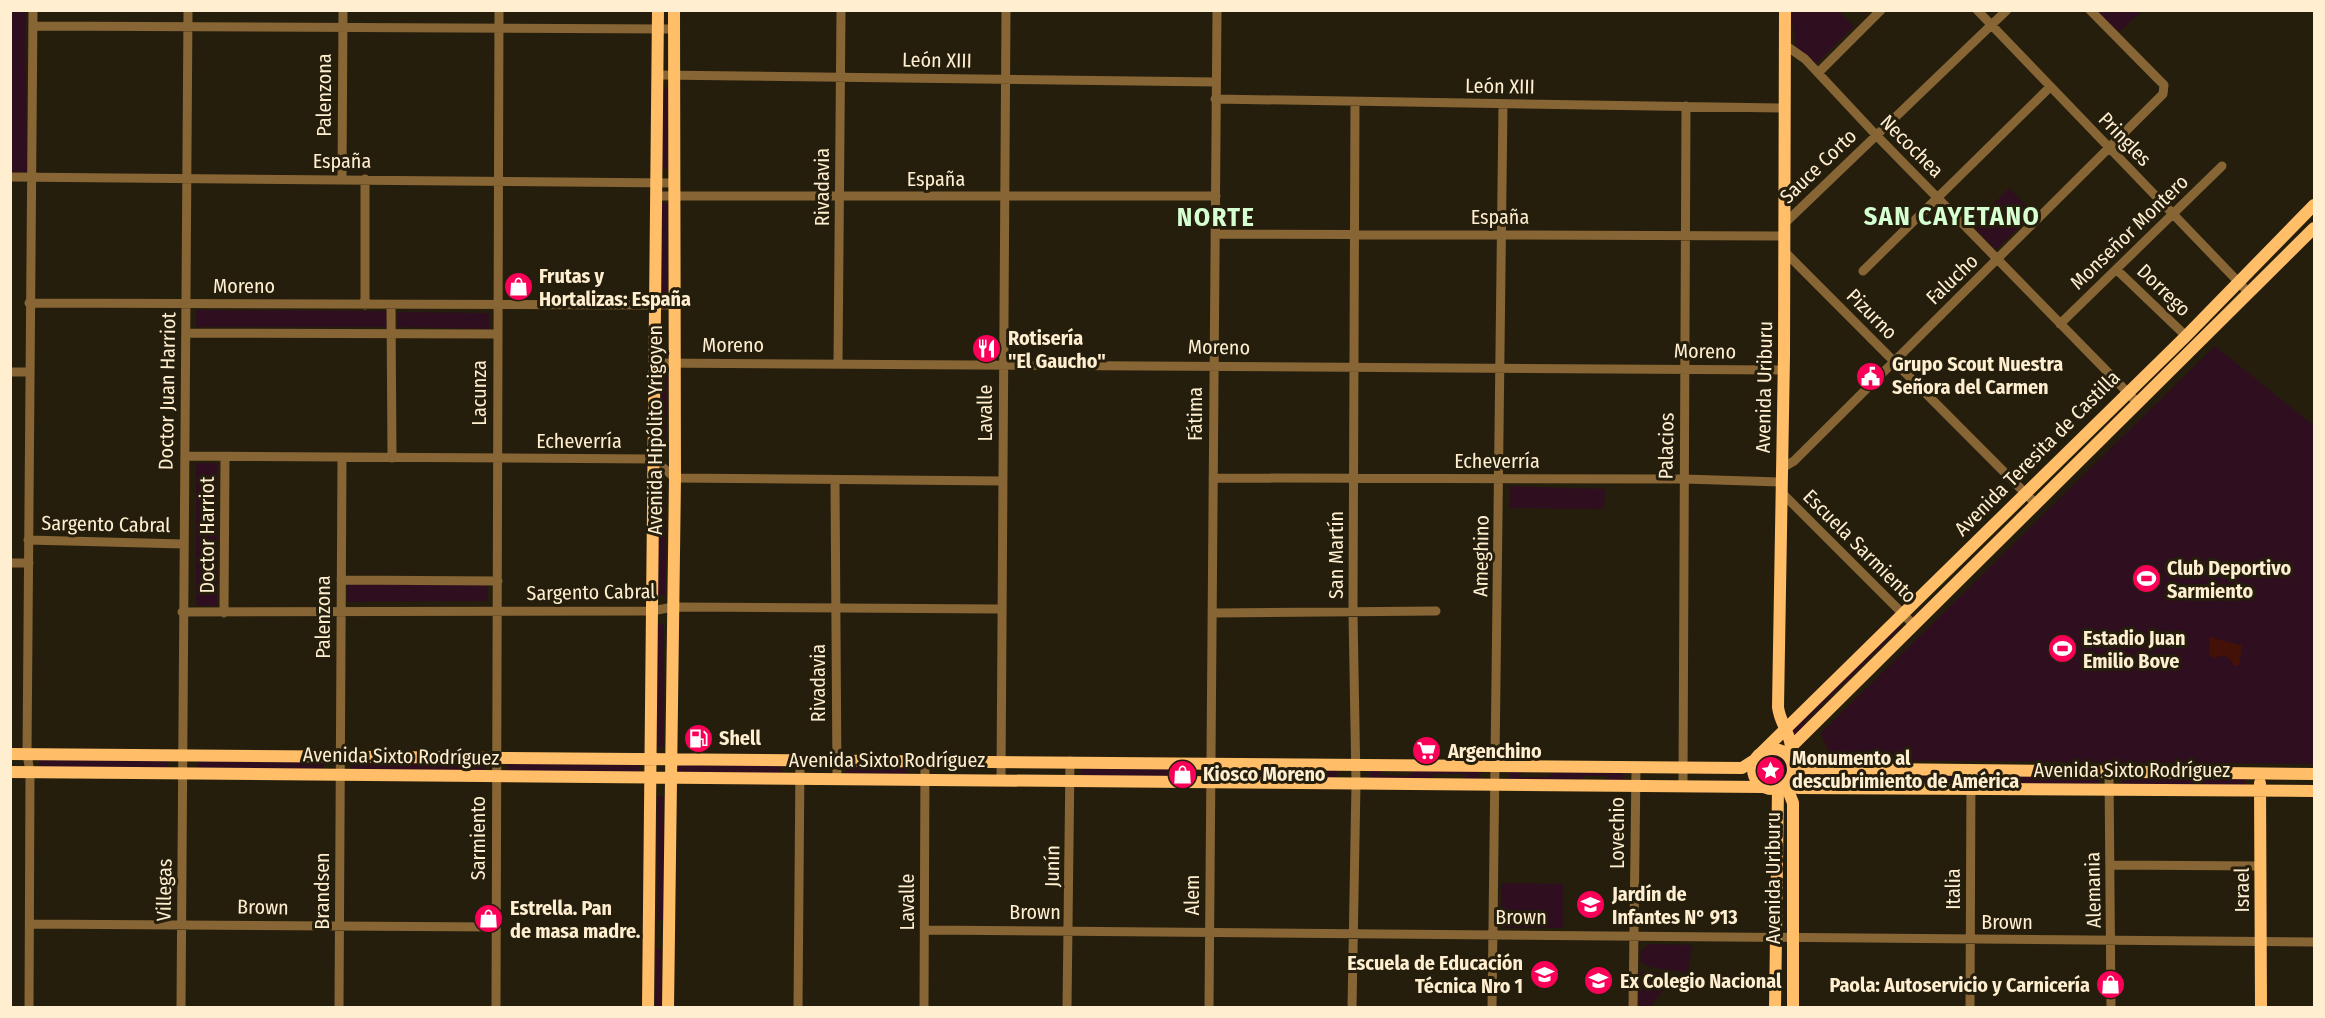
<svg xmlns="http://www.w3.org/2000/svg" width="2325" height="1018" font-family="'Fira Sans Condensed',sans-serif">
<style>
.green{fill:#2f0f1f}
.water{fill:#441106}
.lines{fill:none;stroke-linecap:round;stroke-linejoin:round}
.street{stroke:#876534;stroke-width:9}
.secondary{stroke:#ffbe67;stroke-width:12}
.labels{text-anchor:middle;stroke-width:6;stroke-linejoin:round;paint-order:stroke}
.street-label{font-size:20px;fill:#ffefd0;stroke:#251e0d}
.poi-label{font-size:20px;font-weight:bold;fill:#ffefd0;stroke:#251e0d;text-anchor:start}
.district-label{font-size:26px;font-weight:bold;letter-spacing:1.5px;fill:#d6ffd2;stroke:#251e0d}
</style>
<rect width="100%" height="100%" fill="#251e0d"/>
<path class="green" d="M11,10l14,1 2,161h-16z
M1790,11h49l15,15 -39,39 -19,-19z
M2097,11h45l-23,21z
M662,87h7l-2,82h-7z
M2009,188l24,25 -37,37 -24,-25z
M661,203h7l-1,90h-7z
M196,310l190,1 1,16h-191z
M398,312l91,1v16l-92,-2z
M2215,346l99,80v338l-482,-4 -11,-27z
M660,372h7l-1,69h-7z
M196,463h21v143h-21z
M659,483h7l-1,112h-7z
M1510,486l95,3 -1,20 -94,-1z
M347,584h141v17l-141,1z
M657,624h7v123h-7z
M1898,624l3,3 -95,94 -2,8 -10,9 -4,-11z
M1758 769a16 16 0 1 1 32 0a16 16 0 1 1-32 0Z
M40,758l128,2 -1,10 -128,-2z
M197,761h127v10h-127z
M351,761l133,1v10l-133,-1z
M507,763l132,1v10l-132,-1z
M678,763l104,1v10l-104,-1z
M845,766h62v10l-62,-1z
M1082,768l112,1v10l-112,-2z
M1337,769v10h-115v-9z
M1370,769h14l-5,6 29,1 8,-7 63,1v11h-17l5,-7h-32l-6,7 -59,-1z
M1510,770h14l-5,7h28l8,-6h68v11h-20l5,-6h-23l-8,6 -68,-1z
M1800,774h160v11l-160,-1z
M1983,774h116v11h-116z
M2122,775l123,1v11l-123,-1z
M657,796h7v124h-7z
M1501,883l62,1v44h-57l-5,-3z
M1649,944l43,1 -4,28 -38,-6 -10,-6 1,-10z
M656,949h6v58h-7z
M1640,971l35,4 -25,32h-12z"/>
<path class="water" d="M2210,637l32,9 -3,19 -5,1 -4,-7 -7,-4 -8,3 -6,-3z"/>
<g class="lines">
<path class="street" d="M1977,10l271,282
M33,26l641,3
M1785,45l20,14 71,76 262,268
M1818,73l63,-63
M657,75l559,7
M1215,99l570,9
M10,177l664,6
M342,179l1,-169
M656,196h560
M1784,224l223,-214
M1215,234l569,2
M1785,252l250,251
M2117,270l69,66
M1863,271l187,-184
M29,303l645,2
M365,305v-126
M391,305l1,153
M2060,324l162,-158
M186,333l311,1
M654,363l1130,7
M838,363l3,-353
M10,372h19
M185,456l468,3 22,19 327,3
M1782,468l12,-7 369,-367 1,-9 -74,-75
M1213,478l471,1 98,3
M835,481l2,297
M1782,493l131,131
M28,540l156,4
M10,563h19
M341,580l157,1
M182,612l470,-1 21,-4 327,2
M224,613l1,-155
M1212,613l224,-2
M2109,772l2,236
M1001,780l5,-770
M1683,785l3,-679
M2111,865l150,1
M30,924l466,3
M925,930l1389,12
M29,1008l1,-236 -3,-18 6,-744
M181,1008l7,-998
M339,1008l3,-550
M496,1008l3,-998
M798,1008l2,-248
M924,1008l1,-247
M1067,1008l3,-247
M1209,1008l8,-998
M1352,1008l4,-225 -3,-170 2,-511
M1492,1008l11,-904
M1633,1008l3,-240
M1970,1008l1,-237"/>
<path class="secondary" d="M1785,10l-1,346 -6,351c2,19 17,30 12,51
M1792,746l522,-518
M1753 769a20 20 0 1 1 40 0a20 20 0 1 1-40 0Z
M10,754l1732,14 14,-9
M1759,755l427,-419 128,-131
M1794,768l520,6
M10,772l1753,15
M2260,783l1,225
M1788,784l11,4 515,3
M1786,785l7,18v205
M648,1008l10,-998
M668,1008l7,-530 -1,-468
M1775,1008l3,-219"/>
</g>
<defs>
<symbol id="shop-disc" viewBox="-11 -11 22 22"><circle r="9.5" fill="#fb0058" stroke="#251e0d"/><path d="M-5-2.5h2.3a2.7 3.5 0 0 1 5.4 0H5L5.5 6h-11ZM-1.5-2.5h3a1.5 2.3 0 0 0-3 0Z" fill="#fff"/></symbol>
<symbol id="restaurant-disc" viewBox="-11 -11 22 22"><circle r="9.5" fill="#fb0058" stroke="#251e0d"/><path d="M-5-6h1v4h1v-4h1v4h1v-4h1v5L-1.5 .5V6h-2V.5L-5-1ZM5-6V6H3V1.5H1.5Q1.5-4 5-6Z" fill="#fff"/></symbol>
<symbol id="civic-disc" viewBox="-11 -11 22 22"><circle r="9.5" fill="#fb0058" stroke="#251e0d"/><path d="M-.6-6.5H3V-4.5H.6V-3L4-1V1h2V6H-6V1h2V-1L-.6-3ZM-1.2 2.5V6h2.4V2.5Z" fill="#fff"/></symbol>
<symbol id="stadium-disc" viewBox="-11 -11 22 22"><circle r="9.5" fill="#fb0058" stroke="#251e0d"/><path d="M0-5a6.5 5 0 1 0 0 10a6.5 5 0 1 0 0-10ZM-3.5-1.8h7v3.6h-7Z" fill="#fff"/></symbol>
<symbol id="fuel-disc" viewBox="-11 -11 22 22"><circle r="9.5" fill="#fb0058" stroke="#251e0d"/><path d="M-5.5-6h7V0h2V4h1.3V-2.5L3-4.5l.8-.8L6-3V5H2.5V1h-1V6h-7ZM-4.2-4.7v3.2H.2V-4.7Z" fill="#fff"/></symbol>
<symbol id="supermarket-disc" viewBox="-11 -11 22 22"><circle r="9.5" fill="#fb0058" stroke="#251e0d"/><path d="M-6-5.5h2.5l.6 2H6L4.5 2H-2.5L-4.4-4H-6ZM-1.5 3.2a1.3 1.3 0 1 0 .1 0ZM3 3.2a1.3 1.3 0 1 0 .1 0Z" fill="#fff"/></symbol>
<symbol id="sight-disc" viewBox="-11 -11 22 22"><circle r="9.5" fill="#fb0058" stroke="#251e0d"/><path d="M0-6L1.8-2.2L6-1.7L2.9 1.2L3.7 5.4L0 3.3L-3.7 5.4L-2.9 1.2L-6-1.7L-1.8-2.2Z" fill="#fff"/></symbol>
<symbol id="school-disc" viewBox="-11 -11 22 22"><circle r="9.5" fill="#fb0058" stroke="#251e0d"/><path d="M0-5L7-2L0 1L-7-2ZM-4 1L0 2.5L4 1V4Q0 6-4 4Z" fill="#fff"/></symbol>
</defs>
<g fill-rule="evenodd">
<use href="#shop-disc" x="502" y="270" width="33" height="33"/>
<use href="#restaurant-disc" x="970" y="332" width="33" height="33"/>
<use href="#civic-disc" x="1854" y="360" width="33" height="33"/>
<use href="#stadium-disc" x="2130" y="562" width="33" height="33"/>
<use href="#stadium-disc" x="2046" y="632" width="33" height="33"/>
<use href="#fuel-disc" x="682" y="722" width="33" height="33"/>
<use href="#supermarket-disc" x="1410" y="734" width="33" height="33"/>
<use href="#sight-disc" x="1754" y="754" width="33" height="33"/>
<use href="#shop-disc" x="1166" y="758" width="33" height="33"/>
<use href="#school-disc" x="1574" y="888" width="33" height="33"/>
<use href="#shop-disc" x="472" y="902" width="33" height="33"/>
<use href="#school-disc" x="1528" y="958" width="33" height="33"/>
<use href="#school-disc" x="1582" y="964" width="33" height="33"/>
<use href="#shop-disc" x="2094" y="968" width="33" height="33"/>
</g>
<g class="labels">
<g class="street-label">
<text transform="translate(937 60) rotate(1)" y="7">León XIII</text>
<text transform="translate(1500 86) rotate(1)" y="7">León XIII</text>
<text transform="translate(324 95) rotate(-90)" y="7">Palenzona</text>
<text transform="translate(2125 139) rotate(46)" y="7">Pringles</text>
<text transform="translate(1912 146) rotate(45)" y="7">Necochea</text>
<text x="342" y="168">España</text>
<text transform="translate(1818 166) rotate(-44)" y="7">Sauce Corto</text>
<text x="936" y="186">España</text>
<text transform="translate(822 187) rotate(-90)" y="7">Rivadavia</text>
<text x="1500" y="224">España</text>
<text transform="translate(2129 232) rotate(-44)" y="7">Monseñor Montero</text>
<text transform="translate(1952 279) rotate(-44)" y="7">Falucho</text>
<text x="244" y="293">Moreno</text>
<text transform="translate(2164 290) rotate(44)" y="7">Dorrego</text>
<text transform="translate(1872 314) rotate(45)" y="7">Pizurno</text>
<text x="733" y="352">Moreno</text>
<text transform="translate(1219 347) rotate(1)" y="7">Moreno</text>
<text transform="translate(1705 351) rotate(1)" y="7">Moreno</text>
<text transform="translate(1764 387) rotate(-89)" y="7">Avenida Uriburu</text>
<text transform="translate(167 391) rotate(-89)" y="7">Doctor Juan Harriot</text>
<text transform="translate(479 393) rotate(-90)" y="7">Lacunza</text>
<text transform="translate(985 413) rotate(-90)" y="7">Lavalle</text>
<text transform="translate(1195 414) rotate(-90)" y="7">Fátima</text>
<text transform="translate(655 430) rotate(-90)" y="7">Avenida Hipólito Yrigoyen</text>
<text x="579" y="448">Echeverría</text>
<text transform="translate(1666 446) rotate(-89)" y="7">Palacios</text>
<text transform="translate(2037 453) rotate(-45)" y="7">Avenida Teresita de Castilla</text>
<text x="1497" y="468">Echeverría</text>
<text transform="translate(106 524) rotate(1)" y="7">Sargento Cabral</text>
<text transform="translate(207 535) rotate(-90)" y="7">Doctor Harriot</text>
<text transform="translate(1860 546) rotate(45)" y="7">Escuela Sarmiento</text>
<text transform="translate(1336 555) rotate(-90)" y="7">San Martín</text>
<text transform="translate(1481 556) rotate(-89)" y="7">Ameghino</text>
<text transform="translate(591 592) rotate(-1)" y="7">Sargento Cabral</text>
<text transform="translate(323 617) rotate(-90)" y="7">Palenzona</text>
<text transform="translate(818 683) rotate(-90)" y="7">Rivadavia</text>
<text transform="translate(401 756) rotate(1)" y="7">Avenida Sixto Rodríguez</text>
<text x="887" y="767">Avenida Sixto Rodríguez</text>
<text x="2132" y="777">Avenida Sixto Rodríguez</text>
<text transform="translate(1617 833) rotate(-90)" y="7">Lovechio</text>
<text transform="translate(478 838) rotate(-90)" y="7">Sarmiento</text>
<text transform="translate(1052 866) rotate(-89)" y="7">Junín</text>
<text transform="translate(1773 878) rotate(-90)" y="7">Avenida Uriburu</text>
<text transform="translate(1953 889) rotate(-90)" y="7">Italia</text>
<text transform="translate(164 890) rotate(-89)" y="7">Villegas</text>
<text transform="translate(2093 890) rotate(-91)" y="7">Alemania</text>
<text transform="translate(2242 890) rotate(-90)" y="7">Israel</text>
<text transform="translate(322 891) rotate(-90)" y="7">Brandsen</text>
<text transform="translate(1192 895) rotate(-90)" y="7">Alem</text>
<text transform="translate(907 902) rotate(-90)" y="7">Lavalle</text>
<text transform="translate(263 907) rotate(1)" y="7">Brown</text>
<text x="1035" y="919">Brown</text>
<text x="1521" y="924">Brown</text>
<text x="2007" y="929">Brown</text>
</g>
<g class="poi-label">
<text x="539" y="283">Frutas y<tspan x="539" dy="23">Hortalizas: España</tspan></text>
<text x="1008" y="345">Rotisería<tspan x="1008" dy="23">"El Gaucho"</tspan></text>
<text x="1892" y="371">Grupo Scout Nuestra<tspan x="1892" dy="23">Señora del Carmen</tspan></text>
<text x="2167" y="575">Club Deportivo<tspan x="2167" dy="23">Sarmiento</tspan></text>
<text x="2083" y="645">Estadio Juan<tspan x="2083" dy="23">Emilio Bove</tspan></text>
<text x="719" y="745">Shell</text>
<text x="1448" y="758">Argenchino</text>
<text x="1792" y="765">Monumento al<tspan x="1792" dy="23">descubrimiento de América</tspan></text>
<text x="1203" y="781">Kiosco Moreno</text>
<text x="1612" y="901">Jardín de<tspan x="1612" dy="23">Infantes N° 913</tspan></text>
<text x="510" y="915">Estrella. Pan<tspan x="510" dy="23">de masa madre.</tspan></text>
<text x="1523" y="970" text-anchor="end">Escuela de Educación<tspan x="1523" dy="23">Técnica Nro 1</tspan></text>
<text x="1620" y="988">Ex Colegio Nacional</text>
<text x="2090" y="992" text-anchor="end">Paola: Autoservicio y Carnicería</text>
</g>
<g class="district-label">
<text x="1952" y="225">SAN CAYETANO</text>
<text x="1216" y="226">NORTE</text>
</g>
</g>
<rect width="2325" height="1018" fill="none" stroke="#ffefd0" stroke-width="24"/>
</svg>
